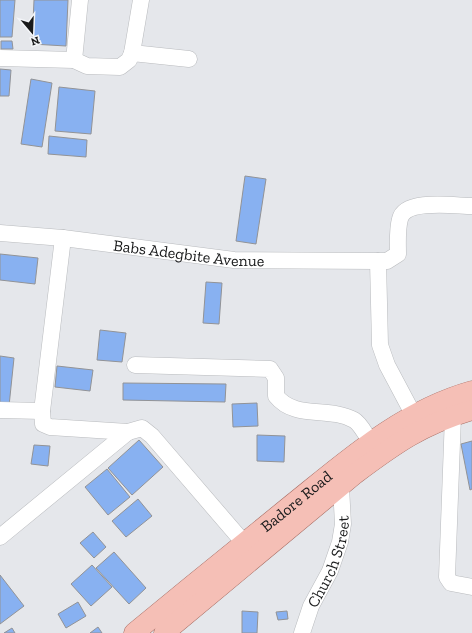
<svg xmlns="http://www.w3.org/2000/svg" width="472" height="633" font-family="'Zilla Slab',serif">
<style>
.building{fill:#88b1f1;stroke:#929396}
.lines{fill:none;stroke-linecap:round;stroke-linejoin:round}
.minor-casing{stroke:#b9bbbe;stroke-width:17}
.major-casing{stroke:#a46a60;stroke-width:21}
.minor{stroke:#fff;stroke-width:16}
.major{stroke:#f5bfb6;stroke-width:20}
.labels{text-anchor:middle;stroke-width:3;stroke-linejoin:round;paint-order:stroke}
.street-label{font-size:16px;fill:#191a1b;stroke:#f3f5f8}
</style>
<rect width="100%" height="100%" fill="#e5e7eb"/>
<path class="building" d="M0,0h15l-3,37h-12z
M34,0h34l-2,46 -34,-2z
M1,41h11l1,8h-12z
M0,69l11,1 -2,26h-9z
M31,79l21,4 -10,64 -21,-3z
M59,87l36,4 -4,43 -36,-3z
M49,136l38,4 -1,17 -38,-3z
M245,176l21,3 -10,65 -20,-3z
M0,254l38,4 -3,26 -35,-4z
M206,282l16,1 -3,41 -16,-1z
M100,330l26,3 -4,29 -25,-2z
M0,356l14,2 -5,48 -9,-1z
M57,366l36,4 -3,21 -35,-4z
M123,383l103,1 -1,18 -102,-2z
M257,403l1,23 -25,1 -1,-23z
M257,435l28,1 -1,26 -27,-1z
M139,440l24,27 -31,28 -24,-27z
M472,441v48l-2,1 -9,-46z
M34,445l16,1 -2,20 -17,-2z
M107,469l23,28 -22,18 -23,-28z
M138,499l14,17 -26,21 -14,-16z
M93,532l13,15 -12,11 -14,-15z
M114,552l32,36 -17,16 -33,-36z
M92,565l20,22 -21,19 -20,-22z
M0,575l24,31 -24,18z
M78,602l8,14 -20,12 -8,-14z
M242,611l16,1 -1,21h-15z
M287,611l1,8 -10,1 -2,-8z
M98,627l4,6h-12z
M12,628l3,5h-11z"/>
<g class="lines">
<defs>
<g id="minor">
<path d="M132,53l9,-53"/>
<path d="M0,58l74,2 13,6 33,1 9,-7 3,-7 57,6"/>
<path d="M74,60l6,-60"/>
<path id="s1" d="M0,233l63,5 171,22 144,1"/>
<path d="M63,238l-21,173 1,13 7,3 78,5 14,-4 10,8 92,107"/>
<path d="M135,365l135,4 6,9v18c19,24 53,10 78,24 7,4 12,16 17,22"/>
<path d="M0,410l42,1"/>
<path d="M413,414l-26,-49 -7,-20 -2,-84h9l11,-7c0,-11 -1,-24 2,-35 5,-21 55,-13 72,-13"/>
<path d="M453,416l-6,161 4,6 21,4"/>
<path d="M0,537l128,-105"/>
<path id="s2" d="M302,633l9,-27 19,-35 10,-29 3,-18 -2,-37"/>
</g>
<g id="major">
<path id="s3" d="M134,633c52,-43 105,-86 157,-128 56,-45 110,-94 181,-114"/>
<path d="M164,633l191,-159c40,-30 68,-50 117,-64"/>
</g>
</defs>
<use href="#minor" class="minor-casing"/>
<use href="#major" class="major-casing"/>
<use href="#minor" class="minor"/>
<use href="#major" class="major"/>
</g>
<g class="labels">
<g class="street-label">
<text dy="6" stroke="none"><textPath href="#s1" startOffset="190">Babs Adegbite Avenue</textPath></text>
<text dy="6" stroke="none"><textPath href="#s3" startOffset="209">Badore Road</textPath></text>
<text dy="6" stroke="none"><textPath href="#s2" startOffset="77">Church Street</textPath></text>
</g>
</g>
<g transform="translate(32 32) rotate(161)" stroke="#f3f5f8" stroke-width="3" paint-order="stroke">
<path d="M0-3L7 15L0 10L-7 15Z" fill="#191a1b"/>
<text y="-6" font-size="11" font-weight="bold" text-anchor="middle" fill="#191a1b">N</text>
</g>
</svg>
